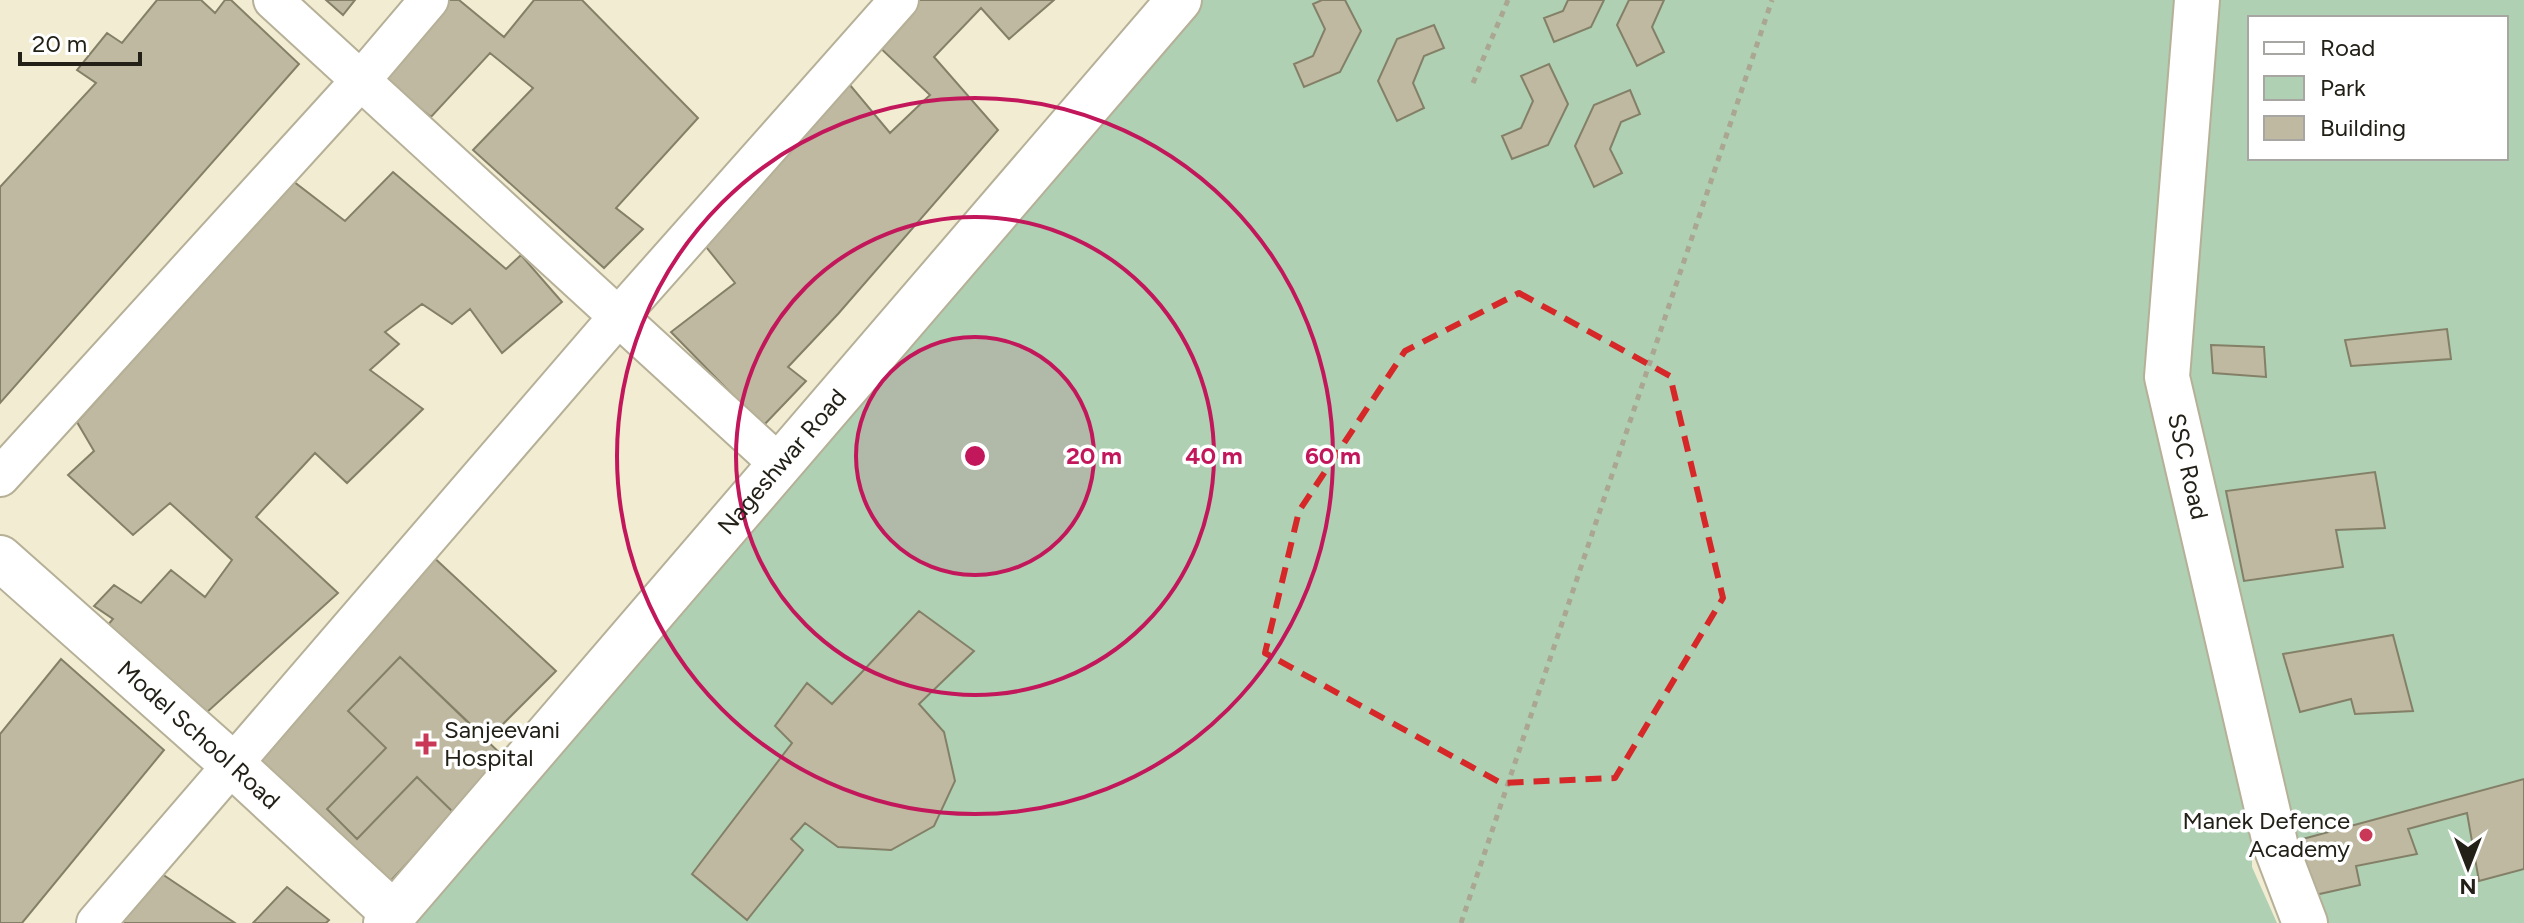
<svg xmlns="http://www.w3.org/2000/svg" width="2524" height="923" font-family="Figtree,sans-serif">
<style>
.green{fill:#afd0b3;fill-rule:evenodd}
.building{fill:#beb9a0;stroke:#848068;stroke-width:2}
.lines{fill:none;stroke-linecap:round;stroke-linejoin:round}
.street-casing{stroke:#b5b097;stroke-width:42}
.secondary-casing{stroke:#b5b097;stroke-width:48}
.primary-casing{stroke:#b5b097;stroke-width:48}
.path{stroke:#aaa692;stroke-width:5;stroke-dasharray:6 6;stroke-linecap:butt}
.street{stroke:#fff;stroke-width:38}
.secondary{stroke:#fff;stroke-width:44}
.primary{stroke:#fff;stroke-width:44}
.marked{fill:none;stroke:#d62828;stroke-width:6;stroke-dasharray:16 10;stroke-linejoin:round}
.ring{fill:none;stroke:#c2185b;stroke-width:4}
.poi-dot{fill:#c93957;stroke:#fff;stroke-width:3}
.labels{text-anchor:middle;stroke-width:7;stroke-linejoin:round;paint-order:stroke}
.street-label{font-size:24px;fill:#222017;stroke:#fff}
.poi-label{font-size:24px;fill:#222017;stroke:#fff;text-anchor:start}
.centre{fill:#c2185b;stroke:#fff;stroke-width:4}
.ring-label{font-size:24px;text-anchor:middle;font-weight:bold;fill:#c2185b;stroke:#fff;stroke-width:7;stroke-linejoin:round;paint-order:stroke}
</style>
<rect width="100%" height="100%" fill="#f2ecd2"/>
<path class="green" d="M1179,0h1345v923h-219l-53,-173v117l25,56h-1873zM2250,18h256v140h-256z"/>
<path class="building" d="M157,0h44l14,13 10,-13h6l68,64 -299,339v-216l96,-104 -19,-13 30,-37 15,10z
M326,0h29l-12,15z
M447,0h12l45,37 30,-37h48l116,118 -82,90 27,21 -39,39 -131,-118 60,-62 -43,-35 -59,64 -49,-39z
M912,0h142l-45,39 -28,-31 -47,49 64,73 -160,184 -50,53 18,14 -43,45 -92,-94 64,-49 -32,-40 142,-164 45,54 40,-38 -55,-52z
M1322,0h23l16,31 -21,41 -36,15 -10,-23 19,-8 12,-27 -12,-25z
M1568,0h36l-13,27 -37,15 -10,-24 19,-7z
M1629,0h35l-12,27 12,25 -27,14 -20,-41z
M1434,25l10,23 -20,8 -11,27 11,25 -27,13 -19,-40 19,-42z
M1549,64l19,40 -20,41 -36,14 -10,-23 19,-8 12,-27 -12,-25z
M1630,90l10,24 -19,8 -11,27 12,24 -28,14 -19,-41 19,-41z
M393,172l113,97 15,-14 41,47 -60,51 -32,-44 -18,15 -30,-20 -37,28 14,12 -29,26 53,39 -76,74 -32,-30 -59,64 82,76 -133,121 -98,-88 6,-7 -19,-13 20,-21 27,18 30,-33 34,27 27,-37 -62,-57 -37,32 -65,-60 26,-24 -17,-29 94,-105 114,-142 60,46z
M2447,329l4,30 -100,7 -6,-26z
M2211,345l53,2 2,30 -53,-4z
M2375,472l10,56 -49,2 7,37 -99,14 -18,-90z
M429,553l127,118 -69,69 -87,-83 -52,54 38,37 -59,61 30,30 60,-62 37,36 -69,74 -131,-124z
M919,611l55,40 -55,53 25,28 11,49 -21,45 -43,24 -53,-3 -33,-24 -14,16 12,11 -56,70 -55,-46 100,-131 -17,-17 32,-43 25,21z
M2393,635l20,76 -58,3 -4,-15 -51,13 -17,-58z
M400,657l106,102 -52,54 -37,-36 -60,62 -30,-30 59,-61 -38,-37z
M61,659l103,91 -142,173h-22v-189z
M2524,779v90l-45,12 -12,-68 -59,16 9,25 -61,12 4,19 -45,10 -16,-55z
M159,872l76,51h-120z
M287,887l42,33 -3,3h-73z"/>
<g class="lines">
<defs>
<path id="street" d="M273,0l507,465
M0,477l361,-397 68,-80
M96,923l522,-606 281,-317"/>
<g id="secondary">
<path id="s1" d="M2197,0l-30,377 109,470 29,76"/>
<path id="s2" d="M0,558l233,207 161,149"/>
</g>
<g id="primary">
<path id="s3" d="M386,923l793,-923"/>
</g>
</defs>
<use href="#street" class="street-casing"/>
<use href="#secondary" class="secondary-casing"/>
<use href="#primary" class="primary-casing"/>
<path class="path" d="M1473,83l35,-83
M1461,923l311,-923"/>
<use href="#street" class="street"/>
<use href="#secondary" class="secondary"/>
<use href="#primary" class="primary"/>
</g>
<path class="marked" d="M1519,293l151,83 53,222 -108,180 -114,5 -236,-130 34,-142 106,-160z"/>
<circle cx="975" cy="456" r="119" fill="#c2185b" fill-opacity=".12"/>
<g class="ring">
<circle cx="975" cy="456" r="119"/>
<circle cx="975" cy="456" r="239"/>
<circle cx="975" cy="456" r="358"/>
</g>
<g class="poi-dot">
<path d="M422 732h8v8h8v8h-8v8h-8v-8h-8v-8h8z"/>
<circle cx="2366" cy="835" r="8"/>
</g>
<g class="labels">
<g class="street-label">
<text dy="8" stroke="none"><textPath href="#s3" startOffset="608">Nageshwar Road</textPath></text>
<text dy="8" stroke="none"><textPath href="#s1" startOffset="470">SSC Road</textPath></text>
<text dy="8" stroke="none"><textPath href="#s2" startOffset="266">Model School Road</textPath></text>
</g>
<g class="poi-label">
<text x="444" y="738">Sanjeevani<tspan x="444" dy="28">Hospital</tspan></text>
<text x="2350" y="829" text-anchor="end">Manek Defence<tspan x="2350" dy="28">Academy</tspan></text>
</g>
</g>
<circle cx="975" cy="456" r="12" class="centre"/>
<g class="ring-label">
<text x="1094" y="464">20 m</text>
<text x="1214" y="464">40 m</text>
<text x="1333" y="464">60 m</text>
</g>
<rect x="2248" y="16" width="260" height="144" fill="#ffffff" stroke="#a7a6a2" stroke-width="2"/>
<rect x="2264" y="42" width="40" height="12" fill="#ffffff" stroke="#a7a6a2" stroke-width="2"/>
<text x="2320" y="56" font-size="24" fill="#222017">Road</text>
<rect x="2264" y="76" width="40" height="24" fill="#afd0b3" stroke="#a7a6a2" stroke-width="2"/>
<text x="2320" y="96" font-size="24" fill="#222017">Park</text>
<rect x="2264" y="116" width="40" height="24" fill="#beb9a0" stroke="#a7a6a2" stroke-width="2"/>
<text x="2320" y="136" font-size="24" fill="#222017">Building</text>
<g transform="translate(2468 867) rotate(180)" stroke="#ffffff" stroke-width="6" paint-order="stroke">
<path d="M0-6L14 30L0 20L-14 30Z" fill="#222017"/>
<text y="-12" font-size="22" font-weight="bold" text-anchor="middle" fill="#222017">N</text>
</g>
<path d="M20 52v12h120v-12" fill="none" stroke="#222017" stroke-width="4"/>
<text x="32" y="52" font-size="24" fill="#222017" stroke="#ffffff" stroke-width="6" paint-order="stroke">20 m</text>
</svg>
